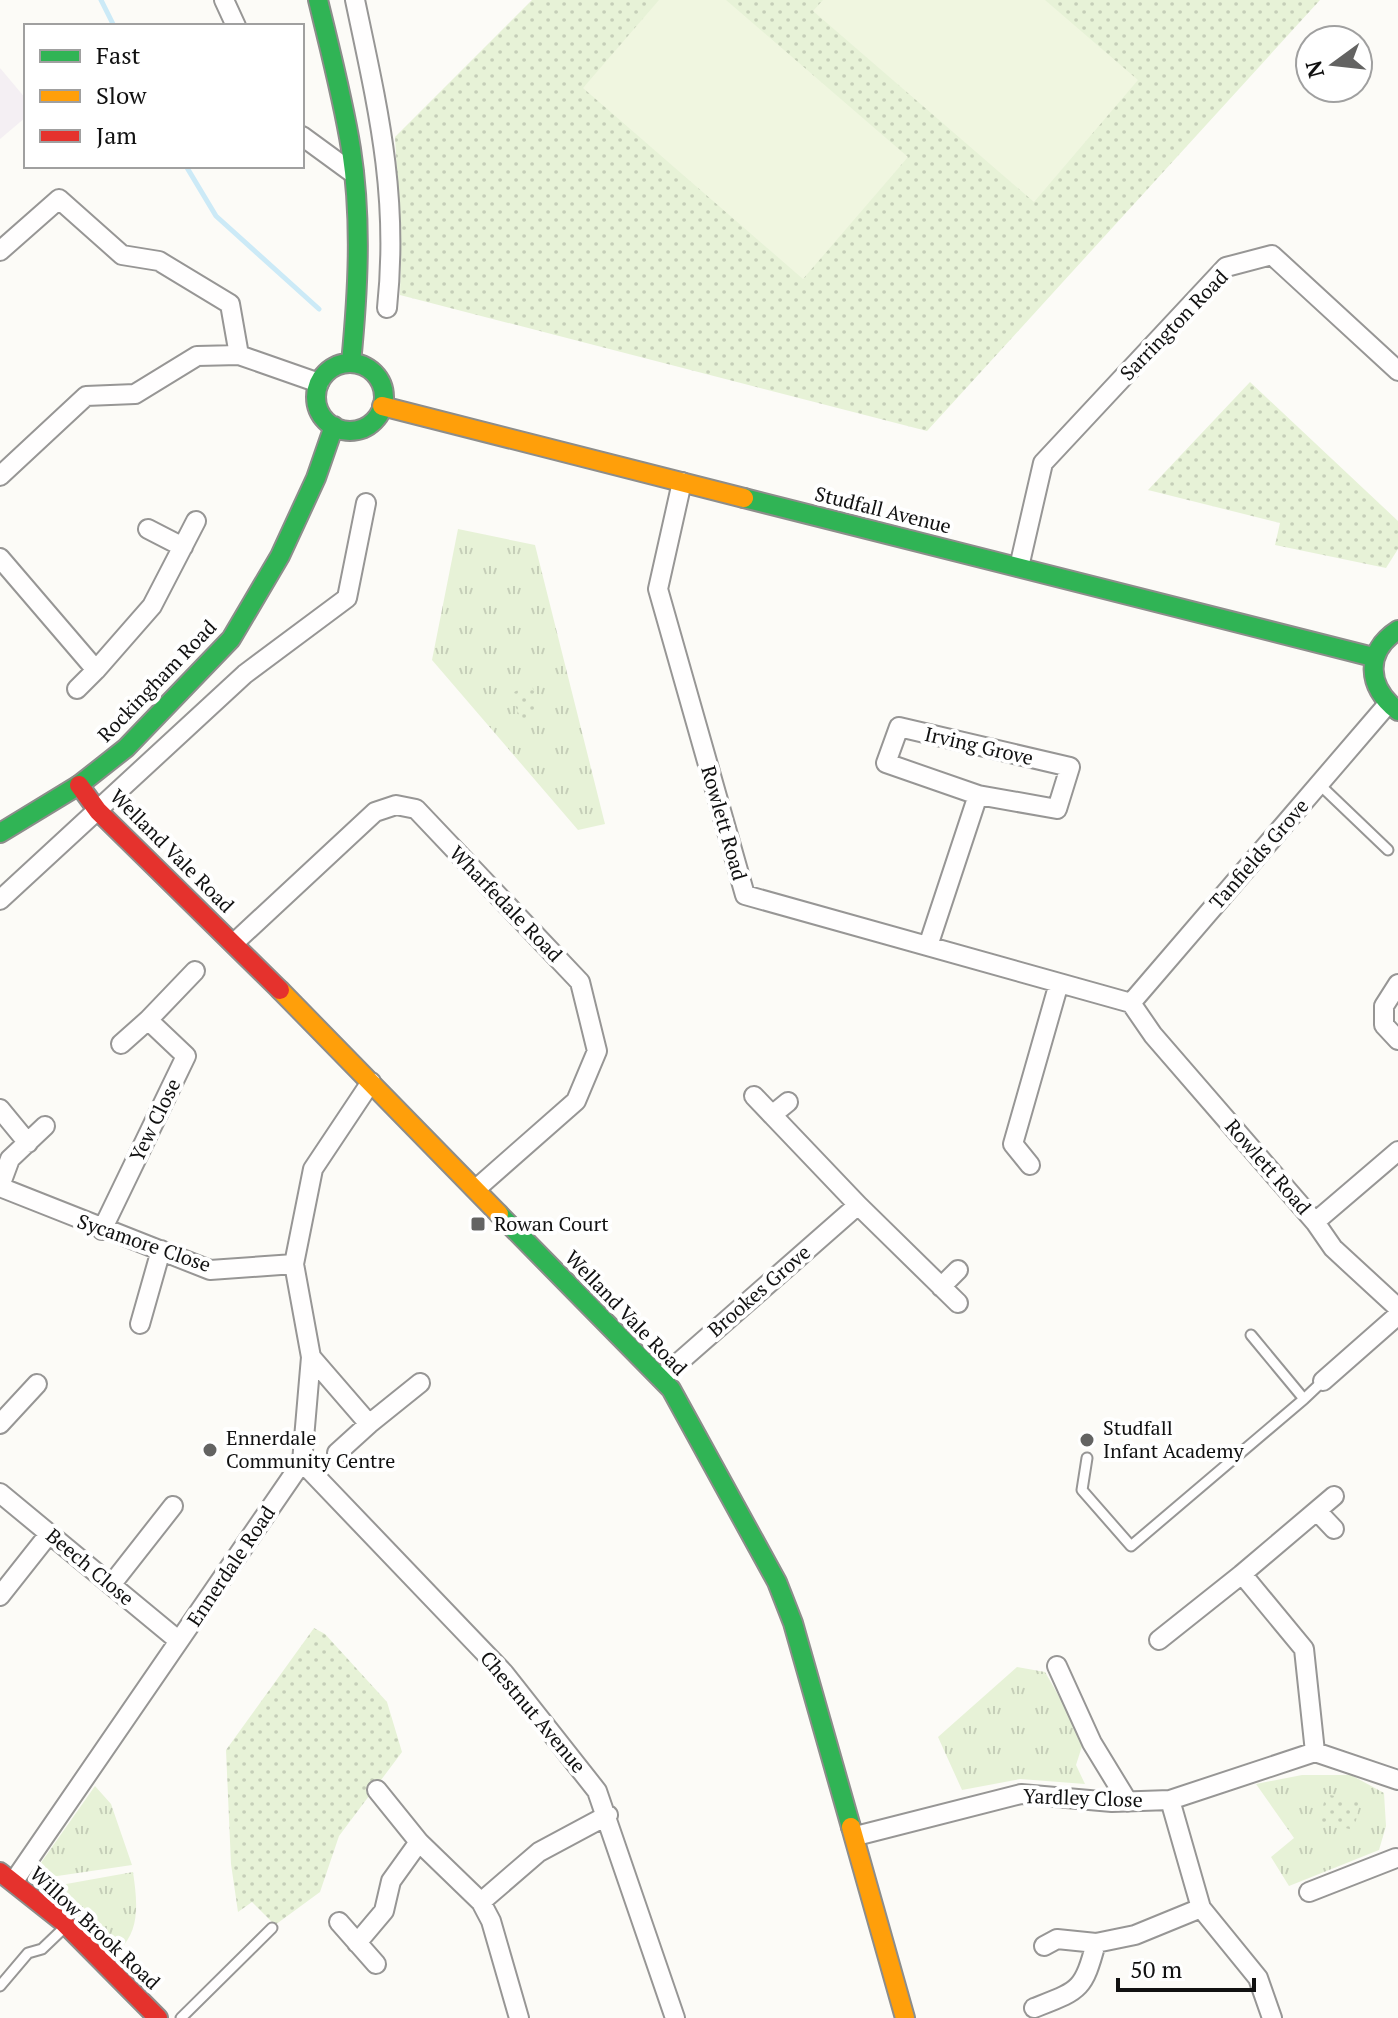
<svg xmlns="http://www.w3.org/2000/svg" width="1398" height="2018" font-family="'PT Serif',serif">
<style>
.industrial{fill:#f4eff3}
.grass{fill:url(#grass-tufts)}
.park{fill:url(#park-dots)}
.pitch{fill:#f0f6e0}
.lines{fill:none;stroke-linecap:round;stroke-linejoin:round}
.stream{stroke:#cceaf7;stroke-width:5}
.lane-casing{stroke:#979695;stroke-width:13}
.street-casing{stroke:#979695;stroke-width:22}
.fast-casing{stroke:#8d8d8b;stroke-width:22}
.slow-casing{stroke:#8d8d8b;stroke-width:22}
.jam-casing{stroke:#8d8d8b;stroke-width:22}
.lane{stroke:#fffefe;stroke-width:9}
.street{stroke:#fffefe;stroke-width:18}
.fast{stroke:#30b455;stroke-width:18}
.slow{stroke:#ff9f0a;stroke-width:18}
.jam{stroke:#e5322d;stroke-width:18}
.poi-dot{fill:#636362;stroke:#fff;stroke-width:3}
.labels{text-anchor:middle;stroke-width:8;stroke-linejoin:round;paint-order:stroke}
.street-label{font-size:20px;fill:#111;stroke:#fff}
.poi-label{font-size:20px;fill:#111;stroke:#fff;text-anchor:start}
</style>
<defs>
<pattern id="grass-tufts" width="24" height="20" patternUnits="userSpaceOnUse" patternTransform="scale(2)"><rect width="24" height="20" fill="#e7f2d7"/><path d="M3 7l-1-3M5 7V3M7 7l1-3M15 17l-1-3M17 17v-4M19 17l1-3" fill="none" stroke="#c5ceb8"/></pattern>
<pattern id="park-dots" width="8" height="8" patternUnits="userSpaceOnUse" patternTransform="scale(2)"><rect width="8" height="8" fill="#e7f2d7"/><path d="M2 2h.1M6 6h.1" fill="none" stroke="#c5ceb8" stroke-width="1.8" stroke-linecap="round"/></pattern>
</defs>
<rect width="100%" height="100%" fill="#fcfbf7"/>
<path class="industrial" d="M0,68l26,31v18l-26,22z"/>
<path class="grass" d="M458,529l77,16 70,279 -27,6 -146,-170z
M1017,1667l28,5 39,68 -8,25 9,19 -65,-5 -58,11 -24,-53z
M1302,1775h49l33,18 2,33 -7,24 -90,36 -18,-29 23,-19 -38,-54z
M95,1786l16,18 21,61 -95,14 -3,-4 4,-8z
M133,1872c4,28 8,58 -14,78l-75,-62z"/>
<path class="park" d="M532,0h788l-393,431 -527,-136 1,-49 -6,-109z
M1250,382l148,139v28l-12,19 -111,-23 5,-22 -132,-33z
M530,684l8,13 -3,19 -13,5 -12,-27z
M314,1628l11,6 62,68 15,50 -63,84 -19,56 -45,33 -23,-23 -14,10 -7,-48 -5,-114z
M1326,1794l34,8 -6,28 -35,-8z"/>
<path class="pitch" d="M659,0h67l182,157 -105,122 -220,-191z
M823,0h222l93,80 -104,122 -221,-191z"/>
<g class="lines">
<path class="stream" d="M101,0l13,26
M186,166l30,50 103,93"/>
<defs>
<path id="lane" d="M1319,784l69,66
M1251,1335l53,64 19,-18
M1087,1458l-5,32 49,56 173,-147
M0,1986l28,-33 14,-4 23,-22
M181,2018l91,-90"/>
<path id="street" d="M224,0l12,26
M355,0c23,109 44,195 32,308
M302,136l52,38
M0,251l59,-52 63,56 37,6 71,43 9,51
M0,476l86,-80 49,-2 62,-38 42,-1 80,28
M682,482l-24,107 87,306 386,108 22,32 162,187 18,26 65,60
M148,529l35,18
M0,558l96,112 56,-64 44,-85
M1019,567l24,-104 183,-196 46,-12 126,116
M77,689l19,-19
M0,900l245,-226 102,-76 19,-95
M234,943l141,-131 21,-7 20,4 164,173 17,69 -21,50 -100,88
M928,946l50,-151 -92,-32 13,-36 171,40 -13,42 -79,-14
M1398,984l-14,22v19l14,15
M1131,1003l256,-298
M121,1044l27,-24
M754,1096l104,109
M0,1109l28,34
M772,1115l16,-13
M1030,1165l-17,-21 46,-161
M0,1186l10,-27 35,-33
M0,1187l210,83 84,-6
M1315,1222l83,-71
M102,1230l84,-174 -38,-36 47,-49
M941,1287l17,-17
M140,1324l21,-74
M311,1357l58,67 51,-41
M661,1378l197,-173 100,98
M1323,1381l75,-66
M0,1424l37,-40
M337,1453l32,-29
M302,1462l202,211 93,118 78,227
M0,1493l179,148
M1317,1511l17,18
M111,1585l62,-79
M0,1596l49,-62
M1159,1640l83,-66
M1057,1666l35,77 36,59
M1315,1752l-11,-103 -62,-75 92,-78
M377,1790l42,52
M1170,1800l31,108 57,70 14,40
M856,1836l165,-42 91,8 58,-2 145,-48 83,28
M14,1881l288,-419 9,-105 -17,-93 19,-95 58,-87
M1309,1892l87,-34
M339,1922l37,42
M357,1943l27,-32 7,-30 28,-39 62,60
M1044,1946l13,-7 39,4
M1034,2008c46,-18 49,-17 62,-65l39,-8 66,-27
M519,2018l-28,-97 -10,-19 58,-50 69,-37"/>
<path id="fast" d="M318,0c12,50 25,99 33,149 11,71 7,143 0,214
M316 397a34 34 0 1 1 68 0a34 34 0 1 1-68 0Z
M744,498l629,159
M1398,630c-34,22 -31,57 0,81
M0,833l79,-48 47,-37 105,-109 49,-83 36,-78 18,-52
M499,1214l172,175 106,193 16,41 58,204"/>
<path id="slow" d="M382,406l362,92
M280,990l219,224
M851,1827l54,191"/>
<path id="jam" d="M79,785l19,26 182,179
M0,1872l63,50 95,96"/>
</defs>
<use href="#lane" class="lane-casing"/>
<use href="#street" class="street-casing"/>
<use href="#fast" class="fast-casing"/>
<use href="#slow" class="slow-casing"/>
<use href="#jam" class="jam-casing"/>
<use href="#lane" class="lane"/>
<use href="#street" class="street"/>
<use href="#fast" class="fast"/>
<use href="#slow" class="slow"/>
<use href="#jam" class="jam"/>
</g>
<g class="poi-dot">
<rect x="470" y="1216" width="16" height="16" rx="4"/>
<circle cx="1087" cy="1440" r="8"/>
<circle cx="210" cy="1450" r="8"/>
</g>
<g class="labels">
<g class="street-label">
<text transform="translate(1174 325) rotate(-46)" y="7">Sarrington Road</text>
<text transform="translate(883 510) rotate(14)" y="7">Studfall Avenue</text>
<text transform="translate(157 681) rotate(-46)" y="7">Rockingham Road</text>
<text transform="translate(979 746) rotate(13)" y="7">Irving Grove</text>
<text transform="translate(724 823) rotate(74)" y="7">Rowlett Road</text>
<text transform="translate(172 851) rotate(45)" y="7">Welland Vale Road</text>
<text transform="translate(1259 854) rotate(-49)" y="7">Tanfields Grove</text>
<text transform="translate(506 904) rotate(46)" y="7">Wharfedale Road</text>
<text transform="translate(155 1120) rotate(-64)" y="7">Yew Close</text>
<text transform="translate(1268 1167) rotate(49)" y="7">Rowlett Road</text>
<text transform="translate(144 1243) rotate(19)" y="7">Sycamore Close</text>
<text transform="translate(759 1291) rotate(-41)" y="7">Brookes Grove</text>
<text transform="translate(626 1313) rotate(46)" y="7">Welland Vale Road</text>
<text transform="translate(231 1566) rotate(-56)" y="7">Ennerdale Road</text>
<text transform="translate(90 1567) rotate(40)" y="7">Beech Close</text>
<text transform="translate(533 1712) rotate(50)" y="7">Chestnut Avenue</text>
<text transform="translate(1083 1798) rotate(2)" y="7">Yardley Close</text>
<text transform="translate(95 1928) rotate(43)" y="7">Willow Brook Road</text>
</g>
<g class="poi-label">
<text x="494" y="1231">Rowan Court</text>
<text x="1103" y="1435">Studfall<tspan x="1103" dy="23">Infant Academy</tspan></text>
<text x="226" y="1445">Ennerdale<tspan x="226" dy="23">Community Centre</tspan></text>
</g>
</g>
<rect x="24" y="24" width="280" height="144" fill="#ffffff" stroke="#a0a0a0" stroke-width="2"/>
<rect x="40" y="50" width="40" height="12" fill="#30b455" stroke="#a0a0a0" stroke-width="2"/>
<text x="96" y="64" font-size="24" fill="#111111">Fast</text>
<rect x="40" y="90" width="40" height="12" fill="#ff9f0a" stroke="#a0a0a0" stroke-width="2"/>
<text x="96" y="104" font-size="24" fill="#111111">Slow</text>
<rect x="40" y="130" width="40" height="12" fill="#e5322d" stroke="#a0a0a0" stroke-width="2"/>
<text x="96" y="144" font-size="24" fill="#111111">Jam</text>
<g transform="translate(1334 64) rotate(255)"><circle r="38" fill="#ffffff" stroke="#a0a0a0" stroke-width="2"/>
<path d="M0-6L14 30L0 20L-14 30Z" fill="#636362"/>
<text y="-12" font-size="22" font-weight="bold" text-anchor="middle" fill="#111111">N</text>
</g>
<path d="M1118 1978v12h136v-12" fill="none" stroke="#111111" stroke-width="4"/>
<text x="1130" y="1978" font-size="24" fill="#111111" stroke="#ffffff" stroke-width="6" paint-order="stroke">50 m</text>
</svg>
